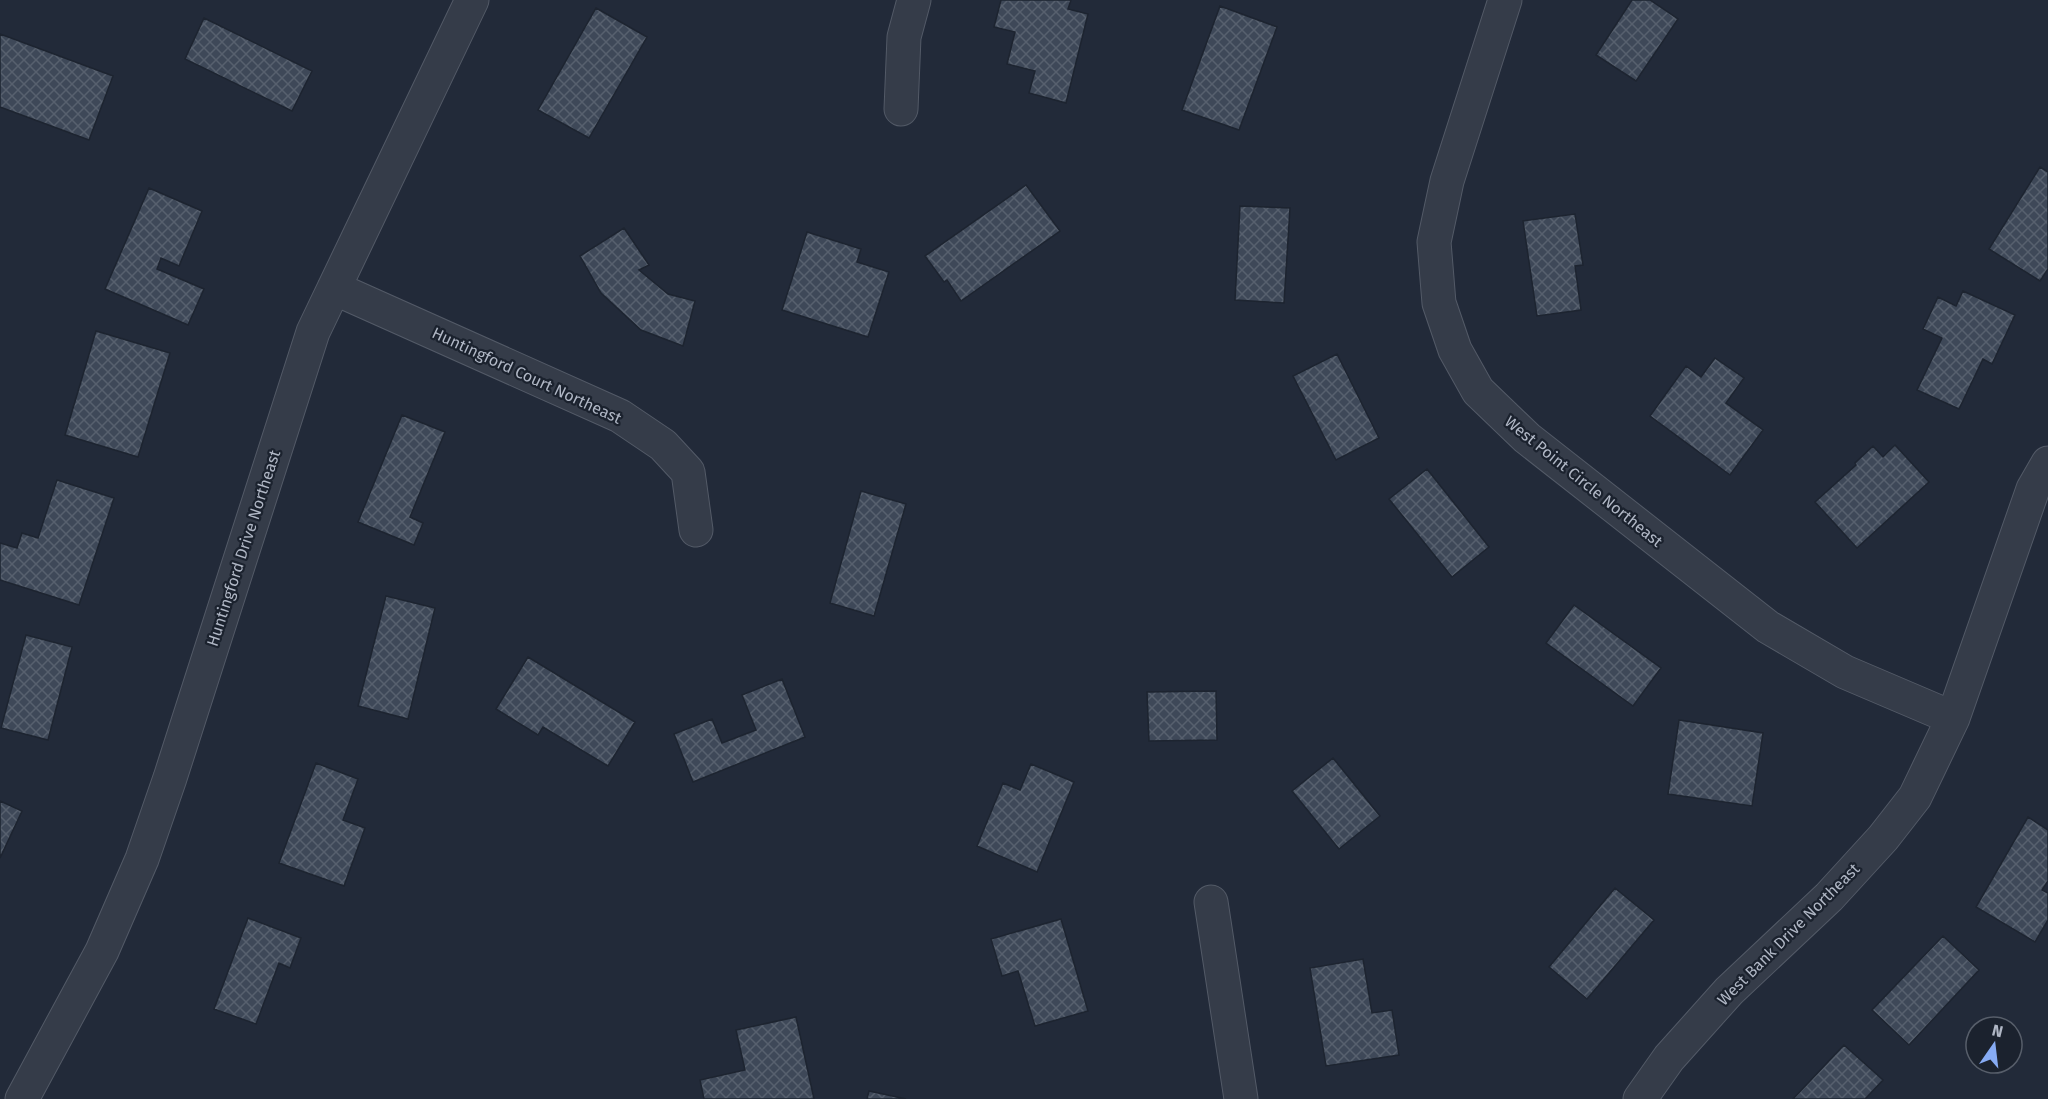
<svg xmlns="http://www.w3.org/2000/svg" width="2048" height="1099" font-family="'Fira Sans',sans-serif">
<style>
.building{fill:url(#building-cross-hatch);stroke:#1d2430;stroke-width:1.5}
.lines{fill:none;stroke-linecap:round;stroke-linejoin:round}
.minor-casing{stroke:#535a67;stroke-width:35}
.minor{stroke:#353c49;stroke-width:33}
.labels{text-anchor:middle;stroke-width:4.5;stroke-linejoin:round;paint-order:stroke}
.street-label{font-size:16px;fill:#b0b7c5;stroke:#1b222e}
</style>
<defs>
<pattern id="building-cross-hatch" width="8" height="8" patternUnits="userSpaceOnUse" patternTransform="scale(1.5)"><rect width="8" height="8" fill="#3e4858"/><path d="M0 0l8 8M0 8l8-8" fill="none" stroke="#57606e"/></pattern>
</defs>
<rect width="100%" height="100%" fill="#222a39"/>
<path class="building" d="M1001,0h70l-3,9 20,5 -22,89 -37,-10 6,-22 -28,-7 8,-32 -21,-5z
M1632,0h18l28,19 -42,62 -40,-26z
M1220,6l57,21 -38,103 -57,-20z
M596,8l51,29 -58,101 -51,-28z
M204,18l108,53 -20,40 -107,-52z
M0,34l113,42 -24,64 -89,-33z
M2040,167l8,5v97l-8,12 -51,-32z
M1026,185l34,46 -99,70 -14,-21 -3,2 -19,-26z
M149,188l53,23 -23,55 -18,-8 -4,11 47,20 -16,36 -83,-36z
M1240,206l50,2 -6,95 -49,-3z
M1575,214l8,51 -8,1 6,44 -44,6 -14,-95z
M624,228l25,37 -10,5 29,24 27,7 -12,45 -42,-16 -40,-37 -21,-37z
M807,232l54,17 -4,13 32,10 -21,65 -86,-27z
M1963,291l52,24 -23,49 -9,-5 -24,50 -42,-19 25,-52 -19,-9 15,-32 18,9z
M96,331l74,22 -32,104 -73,-22z
M1337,354l42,84 -43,22 -43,-84z
M1715,358l29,20 -18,25 37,27 -33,45 -80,-59 36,-50 15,11z
M402,415l43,17 -35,85 13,6 -9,22 -56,-23z
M1895,445l34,37 -72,66 -42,-46 41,-37 -1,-2 18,-17 10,11z
M1427,469l62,78 -37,30 -63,-78z
M57,480l57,18 -35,107 -79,-25v-37l17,5 5,-15 16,5z
M861,491l45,13 -32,112 -44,-13z
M386,596l49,12 -27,111 -50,-13z
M1574,605l87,63 -28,38 -87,-63z
M26,635l46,12 -24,93 -47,-12z
M528,657l107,65 -27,44 -65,-39 -5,8 -42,-26z
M782,679l23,58 -112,45 -19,-48 38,-15 10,24 34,-13 -14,-35z
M1216,691l1,49 -68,1 -2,-49z
M1679,720l84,13 -11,73 -84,-12z
M1333,758l47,58 -41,33 -47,-58z
M316,763l42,16 -15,41 22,8 -21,58 -65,-23z
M1031,764l43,18 -37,90 -60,-26 26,-63 17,7z
M0,801l22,10 -22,47z
M2028,817l20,13v51l-6,9 6,3v27l-13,22 -59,-35z
M1615,888l39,32 -67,79 -38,-32z
M248,918l53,20 -11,30 -11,-5 -23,61 -42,-15z
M1061,919l27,92 -53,15 -17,-55 -16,5 -11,-37z
M1943,936l36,34 -70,75 -37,-35z
M1363,959l9,54 20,-3 7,45 -73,11 -16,-98z
M796,1017l18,82h-110l-4,-19 45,-10 -9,-40z
M1844,1045l39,35 -18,19h-72z
M869,1091l37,8h-39z"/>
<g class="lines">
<defs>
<path id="minor" d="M1505,0l-58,181 -13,61 5,61 16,47 23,41 49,47 241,189 77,45 108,46
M901,109l3,-72 10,-37
M334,288l286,128 43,29 25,27 8,58
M1211,902l30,197
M22,1099l80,-148 40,-92 28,-81 143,-446 159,-332
M1640,1099l29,-41 60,-67 100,-94 54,-59 32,-41 38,-79 80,-229 15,-26"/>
</defs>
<use href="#minor" class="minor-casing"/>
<use href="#minor" class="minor"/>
</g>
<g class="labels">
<g class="street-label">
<text transform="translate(527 375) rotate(25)" y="6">Huntingford Court Northeast</text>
<text transform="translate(1584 481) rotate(39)" y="6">West Point Circle Northeast</text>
<text transform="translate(243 548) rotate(-72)" y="6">Huntingford Drive Northeast</text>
<text transform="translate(1788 934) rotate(-45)" y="6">West Bank Drive Northeast</text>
</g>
</g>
<g transform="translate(1994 1045) rotate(14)"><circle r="28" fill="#1b222e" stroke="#575e6a" stroke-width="1.5"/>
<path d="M0-4.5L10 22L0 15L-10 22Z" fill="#86abf4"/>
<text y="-9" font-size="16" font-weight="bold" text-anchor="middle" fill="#b0b7c5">N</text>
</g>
</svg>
